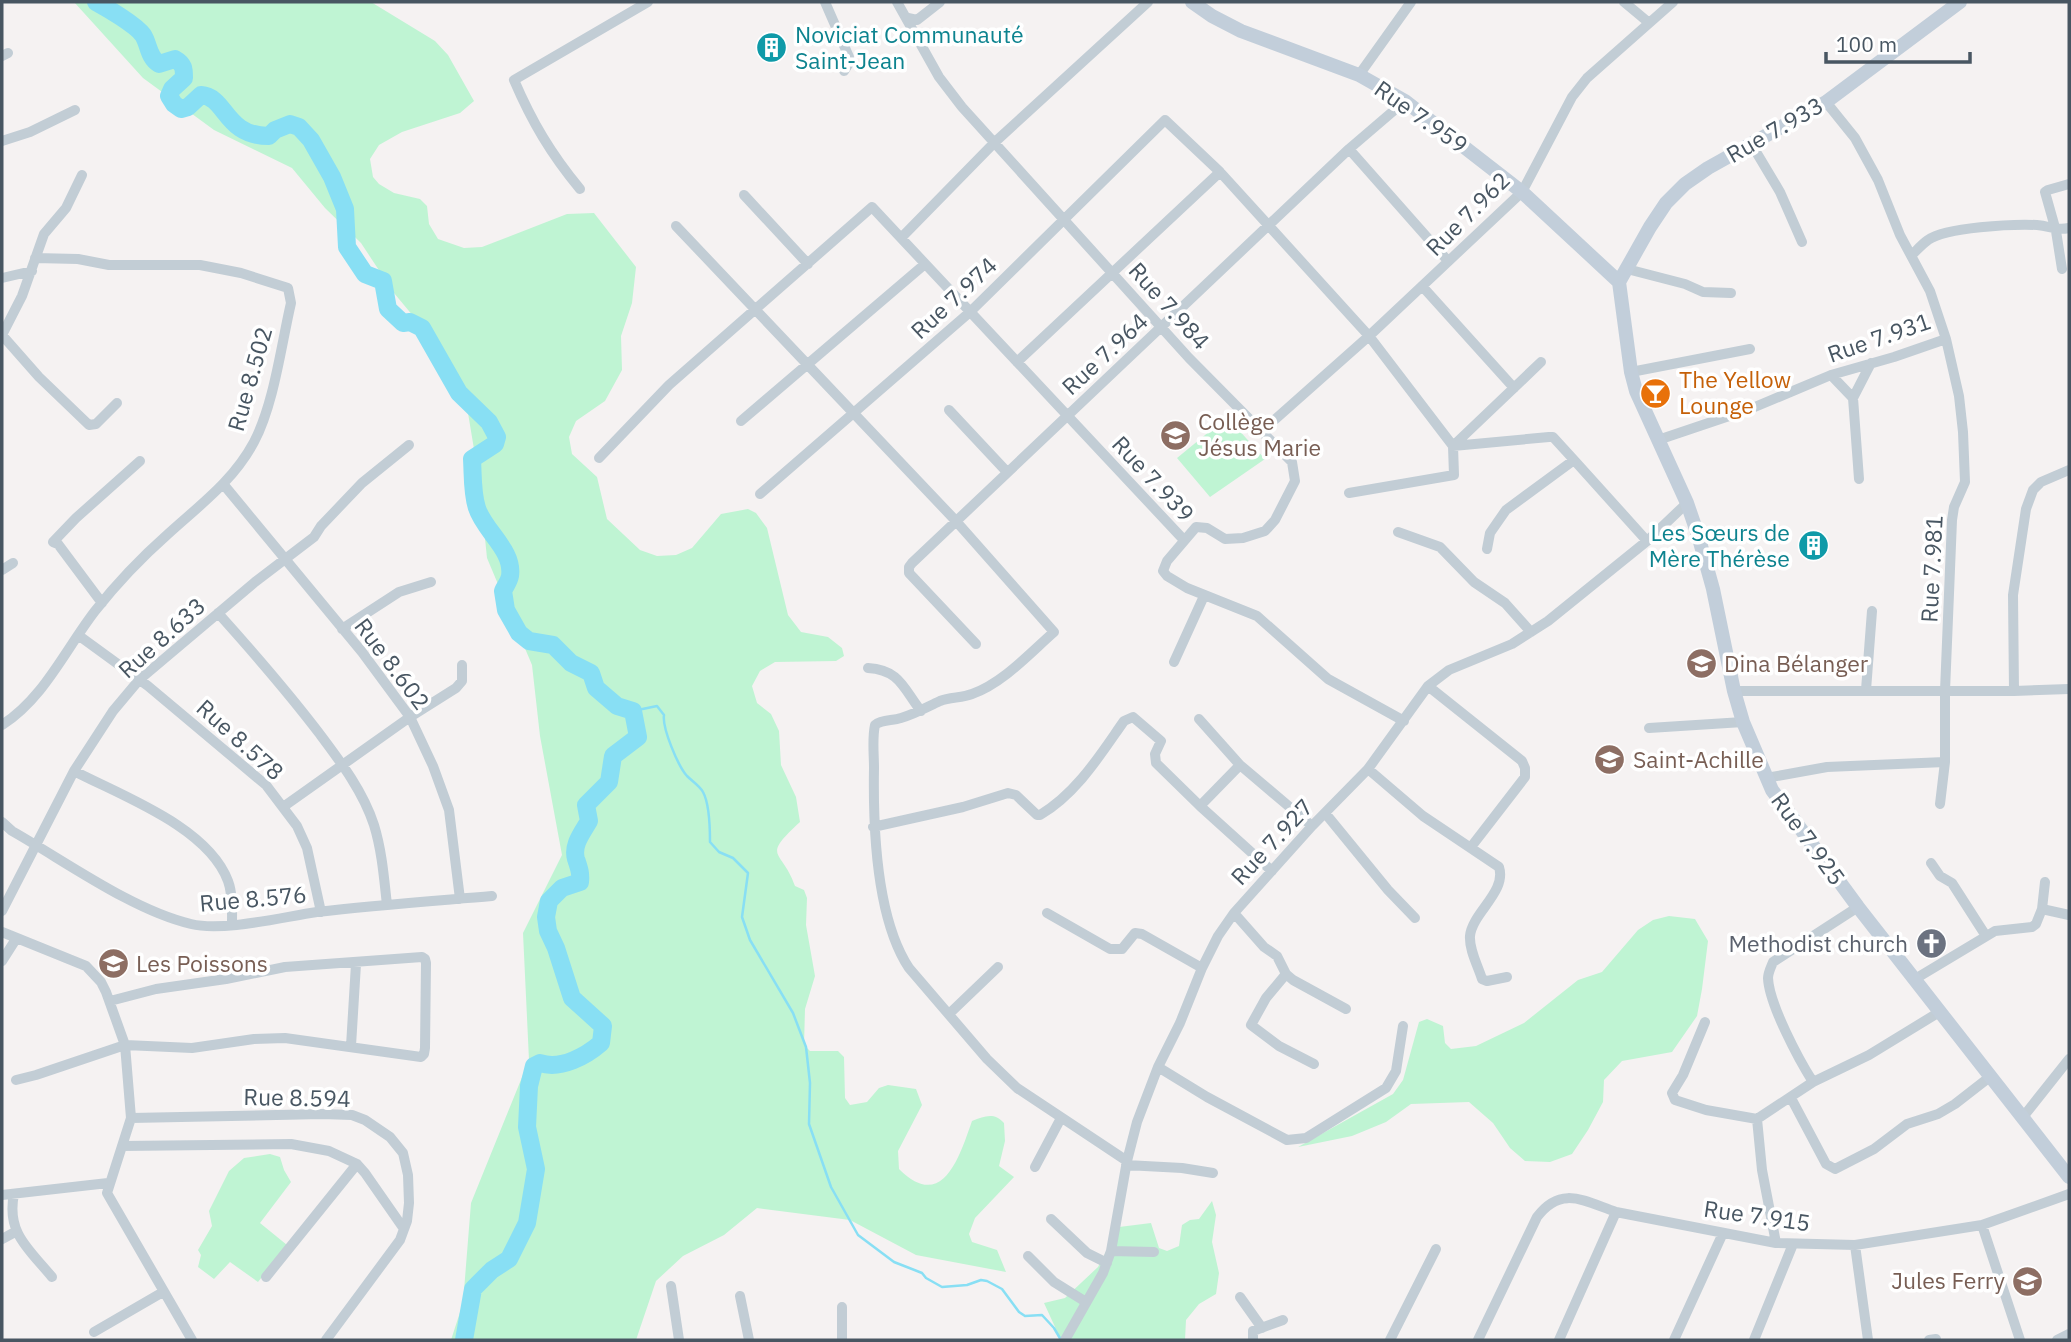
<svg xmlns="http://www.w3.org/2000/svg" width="2071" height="1342" font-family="'IBM Plex Sans',sans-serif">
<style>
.green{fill:#bff4d3}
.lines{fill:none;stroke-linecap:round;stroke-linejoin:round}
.stream{stroke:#88dff4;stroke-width:2.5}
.river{stroke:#88dff4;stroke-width:18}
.street{stroke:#c2cdd5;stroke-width:10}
.secondary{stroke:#c2ceda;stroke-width:14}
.labels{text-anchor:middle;stroke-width:7;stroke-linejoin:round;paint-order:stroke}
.culture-label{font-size:23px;fill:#0d838f;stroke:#fff;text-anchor:start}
.street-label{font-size:23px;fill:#485662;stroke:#fff}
.food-label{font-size:23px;fill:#c56008;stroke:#fff;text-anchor:start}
.education-label{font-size:23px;fill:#785e54;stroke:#fff;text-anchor:start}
.worship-label{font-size:23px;fill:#5b616d;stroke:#fff;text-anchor:end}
</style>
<rect width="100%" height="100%" fill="#f5f2f2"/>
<path class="green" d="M74,2h297l64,39 13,14 26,46 -14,12 -58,19 -23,13 -9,14 3,18 6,7 15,9 26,6 7,7 2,18 9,15 26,9 18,-1 85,-33 27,-1 42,54 -4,36 -11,33 1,34 -17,31 -29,20 -7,16 3,17 25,23 10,42 33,31 17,6 19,-1 16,-7 29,-34 27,-5 8,4 11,15 21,87 13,17 27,5 14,11 2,8 -8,5 -61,1 -15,9 -8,15 5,17 14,11 8,17 2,34 15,32 4,25c-40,37 -18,26 -5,64l9,4 3,8 -1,27 9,51 -10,33 -1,36 6,6h28l6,6 1,41 5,7 17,-3 12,-14 9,-3 28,4 6,16 -24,46 1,18c44,44 61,-14 73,-48 13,-5 22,-9 32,2l1,18 -6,25 15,11 -39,41 -6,16 3,8 25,8 9,22 -90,-17 -66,-35 -93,-12 -33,27 -41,21 -27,25 -20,59h-185l12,-37 8,-100 58,-143 -6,-127 39,-78 -22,-119 -8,-71 -45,-107 -8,-79 -11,-66 -25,-61 -49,-59 -33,-50 -36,-35 -33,-40 -78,-38 -71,-52z
M1227,417l38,42 -55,38 -33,-39z
M1669,916l26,3 13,22 -6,48 -5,27 -25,36 -50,9 -18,19 -1,22 -15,28 -16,24 -22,8 -25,-1 -15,-13 -17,-25 -24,-21 -58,2 -25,18 -34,14 -54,11 95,-53 10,-14 16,-58 8,-3 16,7 2,17 6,6 25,-3 48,-23 54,-43 24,-8 36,-42 15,-10z
M270,1154l10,3 4,13 7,12 -31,41 27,22 -29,37 -28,-20 -16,17 -16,-12 3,-12 -3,-5 14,-24 -3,-15 20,-40 15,-13z
M1212,1201l4,14 -4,27 7,31 -3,21 -17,10 -13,16 -1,20h-124l-17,-37 21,-5 33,-31 21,-40 32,-4 8,25 8,3 12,-5 3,-21 8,-5 9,-1z"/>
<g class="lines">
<path class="stream" d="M633,711l24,-5 7,9c-2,13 14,51 23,61 5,5 13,10 16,16 6,11 7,37 7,50l9,10 14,6 15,15 -6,44 8,23 43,73 13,34 4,36 -1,41 22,63 27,48 36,27 28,11 4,5 16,9 25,-2 14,-5 6,1 15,8 17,23 6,4 17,-1 12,13 7,12"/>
<path class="river" d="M96,2c11,6 40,23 47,33 6,9 5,22 16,29l16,-5c9,5 9,10 9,19l-12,11 -3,7 5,8 7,5 7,-2 13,-12c26,2 23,41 68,41l6,-6 15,-6 9,3 12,13 21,37 13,32 2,38 18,27 18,7 5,28 15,14 7,-1 12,6 37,65 30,29 8,15 -2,7 -23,15c1,16 0,34 5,49 7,23 37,42 33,68 -1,6 -5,10 -7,15l3,19 13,23 10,8 24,4 18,18 20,10 5,15 21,18 16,5 5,26 -25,19 -4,26 -23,23 3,16c-7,12 -17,24 -13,38 3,9 5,14 4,23l-18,6 -13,13 -3,16 2,14 8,17 16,50 31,28 -2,17c-15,13 -40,27 -61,20l-6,3 -5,20 -2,41 9,42 -9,54 -18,36 -17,11 -19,19 -9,51"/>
<path class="street" d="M825,2l24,55v6l-5,8
M897,2l42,75 23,30 227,251 103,104 3,19 -20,39 -10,11 -22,7 -18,1 -18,-11 -11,-1 -29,34 -4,10 4,5 20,12 70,28 71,63 76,42
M1624,2l24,20
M908,18l9,2 23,-18
M2,56l6,-3
M1359,75l52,-73
M2,141l28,-9 45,-22
M1752,145l28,47 22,50
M1349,149l99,112
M580,189c-29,-35 -48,-67 -66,-109l134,-78
M744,195l64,69
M676,226l279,294 99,112c-24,21 -51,51 -82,62 -10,4 -22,3 -32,7 -13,6 -25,13 -39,17 -9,3 -19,1 -26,7 -3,13 -1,29 -1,43 -1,59 2,150 35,200l78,91 30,29 110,73
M901,238l94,-96 153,-140
M1912,255c5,-5 10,-11 16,-15 18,-13 85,-16 109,-15 14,1 17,6 32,3
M1627,269l58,15 18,8 28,1
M2062,269l-6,-38 -11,-39 3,-2 21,-6
M2,278l30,-7
M1422,286l92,102
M2,335l20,-39 22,-62 22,-26 16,-33
M2,335l37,42 50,48 7,-1 21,-21
M1017,362l203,-190
M1631,372l119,-23
M1831,375l22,23
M949,410l58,62
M741,421l184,-157
M1262,431l107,-95 153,-144 50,-95 15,-19 86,-76
M1658,440l92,-31 81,-34 63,-18 52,-18 -16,-48 -30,-56 -22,-55 -23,-42 -29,-36
M1454,445l87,-83
M1453,446l96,-9h4l21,23
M599,458l70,-73 203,-178 311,332
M1859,479l-6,-81 18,-35
M224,485l138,167 48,65 23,49 16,44 11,89
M760,494l210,-182 195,-192 55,52 149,164 84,110 1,29 -105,18
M1398,532l42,15 34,35 31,21 26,29
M1487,549l3,-16 16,-23 68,-50 73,81
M2,570l11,-7
M102,603l-44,-59 -5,-2 23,-24 64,-57
M218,613c35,39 69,78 101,120 21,28 44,58 55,92 8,26 10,53 13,80
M342,629l57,-37 32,-10
M78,635l70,51 118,99 31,41 10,22 14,64
M976,644l-67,-71v-6l3,-4 437,-414 56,-48
M1174,662l30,-66
M868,668c32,2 35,20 53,43
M1428,686l94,75 3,7v9l-54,70
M1866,690l6,-79
M1734,691h280l55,-2
M2014,691l-1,-96 13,-86 7,-19 8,-8 28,-12
M1199,719l41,46 72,61
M2,725c42,-27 63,-75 93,-114 22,-28 47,-54 73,-77 33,-30 65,-53 86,-92 20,-38 27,-96 37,-139l-3,-15 -47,-15 -41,-8h-91l-31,-6 -43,-1
M1649,728l94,-6
M1368,769l55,47 76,51c8,25 -27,46 -29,69 -1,14 8,30 12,43l5,2 20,-4
M74,771c48,25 134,56 154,110 5,13 4,30 4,43
M1766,778l61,-11 118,-5
M1940,804l5,-42v-71l7,-171 2,-13 11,-25 -2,-50 -4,-36 -13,-57
M1200,806l40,-41
M283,807l127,-90 46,-29 6,-7v-16
M1325,813l63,77 27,28
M2,822l10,9c53,30 120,79 179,93 32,8 91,-7 126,-12 58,-7 116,-11 175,-16
M873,827l90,-20 45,-14 8,2 21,20h3c37,-22 60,-60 84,-94l9,-4 28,24 -6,13 1,9 44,43 72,65
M1931,863l9,13 12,7 34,53
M2042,909l3,-27
M2,911l72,-140 39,-60 26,-31 116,-98 59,-45 7,-11 41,-43 47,-38
M1047,913l63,36h12l13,-16 7,1 60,34
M1234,913l30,34 13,9 9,18 7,6 53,29
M2,932l84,34 15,16 5,10 19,53 6,73 -24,75 85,147
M2,961l14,-22
M1286,974l-20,24 -15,27 28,21 35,18
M1915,979l80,-48 37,-4 4,-3 6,-15 27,6
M949,1014l49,-47
M1705,1022l-22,53 -11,18 3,7 31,10 51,9
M351,1046l5,-82
M1158,1067l49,30 80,43 19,-2 80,-50 10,-17 7,-45
M16,1080l20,-5 89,-30 67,3 62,-9 31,-1 136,19 3,-3 1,-6 1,-85 -1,-4 -3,-2 -137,10 -59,12 -70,10 -46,12
M1813,1082c-14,-22 -44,-78 -45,-104 0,-5 3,-11 5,-16l85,-55
M1791,1098l35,66 9,5 39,-20 33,-25 31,-10 17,-10 36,-28
M2023,1117l46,-58
M131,1118l191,-4 30,1 13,5 25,17 13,16 5,22 1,28 -2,18 -7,19 -74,100
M122,1146l169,-2 38,7 28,13 8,9 39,56
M1126,1165l56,3 31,5
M1035,1167l26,-49
M14,1194c-8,39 15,55 38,83
M2,1195l106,-12
M1051,1219l36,34 20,10
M1982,1225l38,115
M2,1239l13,-7
M1776,1243l-14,-73 -5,-51 56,-37 56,-27 72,-44
M1855,1245l13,95
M1111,1251l43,1
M1028,1256l26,26 32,20
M266,1277l91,-113
M671,1286l8,54
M740,1296l9,44
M1240,1297l22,31
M842,1307v33
M94,1332l69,-40
M1065,1340l38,-67 8,-22 16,-90 10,-39 21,-55 22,-44 22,-55 16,-32 16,-23 78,-87 56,-57 60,-83 21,-16 63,-26 36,-23 99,-80 40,-38
M1253,1340v-9l30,-11
M1390,1340l46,-91
M1478,1340l59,-123c24,-32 47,-16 79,-5
M1559,1340l57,-128 160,31 79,2 127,-20 87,-31
M1674,1340l49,-107
M1754,1340l39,-96
M1929,1340l7,-1
M2057,1340l12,-6"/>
<path class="secondary" d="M1192,2l20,14 29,15 118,44 46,26 117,91 97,90
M1619,282l12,90 5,19 51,112 11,32 15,54 21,102 9,31 29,68 86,117 211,270
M1619,282l31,-55 16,-24 19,-19 23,-16 118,-66 134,-100"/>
</g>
<defs>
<symbol id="building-disc" viewBox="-11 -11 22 22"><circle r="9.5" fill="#0f9aa8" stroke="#fff"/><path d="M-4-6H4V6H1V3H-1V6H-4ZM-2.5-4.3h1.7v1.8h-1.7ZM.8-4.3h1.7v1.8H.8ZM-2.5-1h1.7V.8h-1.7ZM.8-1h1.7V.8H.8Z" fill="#fff"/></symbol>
<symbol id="bar-disc" viewBox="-11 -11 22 22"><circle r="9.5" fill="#e8710a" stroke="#fff"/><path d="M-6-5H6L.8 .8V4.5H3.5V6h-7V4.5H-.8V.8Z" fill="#fff"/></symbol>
<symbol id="school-disc" viewBox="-11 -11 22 22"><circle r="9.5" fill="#8d6e63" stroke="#fff"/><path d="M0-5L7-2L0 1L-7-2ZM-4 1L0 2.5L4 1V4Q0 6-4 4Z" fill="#fff"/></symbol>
<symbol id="church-disc" viewBox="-11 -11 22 22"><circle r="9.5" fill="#6b7280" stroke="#fff"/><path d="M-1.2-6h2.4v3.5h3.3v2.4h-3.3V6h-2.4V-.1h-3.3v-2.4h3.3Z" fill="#fff"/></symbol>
</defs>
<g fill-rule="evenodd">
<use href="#building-disc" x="754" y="30" width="35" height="35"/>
<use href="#bar-disc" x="1638" y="376" width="35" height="35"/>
<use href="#school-disc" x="1158" y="418" width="35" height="35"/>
<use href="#building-disc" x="1796" y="528" width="35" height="35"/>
<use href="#school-disc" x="1684" y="646" width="35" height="35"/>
<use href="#school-disc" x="1592" y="742" width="35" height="35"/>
<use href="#church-disc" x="1914" y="926" width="35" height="35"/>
<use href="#school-disc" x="96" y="946" width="35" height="35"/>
<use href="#school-disc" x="2010" y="1264" width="35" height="35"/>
</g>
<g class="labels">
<g class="culture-label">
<text x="795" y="43">Noviciat Communauté<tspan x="795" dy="26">Saint-Jean</tspan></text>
<text x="1790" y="541" text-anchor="end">Les Sœurs de<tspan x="1790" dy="26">Mère Thérèse</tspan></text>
</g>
<g class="street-label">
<text transform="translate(1421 117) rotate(35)" y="8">Rue 7.959</text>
<text transform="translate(1775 130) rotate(-30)" y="8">Rue 7.933</text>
<text transform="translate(1468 214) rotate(-45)" y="8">Rue 7.962</text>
<text transform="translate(954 298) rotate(-43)" y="8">Rue 7.974</text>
<text transform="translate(1169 306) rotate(48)" y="8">Rue 7.984</text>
<text transform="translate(1879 338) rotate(-19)" y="8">Rue 7.931</text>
<text transform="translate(1105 354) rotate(-43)" y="8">Rue 7.964</text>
<text transform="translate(250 379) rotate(-74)" y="8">Rue 8.502</text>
<text transform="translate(1153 479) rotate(47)" y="8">Rue 7.939</text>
<text transform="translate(1932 569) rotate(-87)" y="8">Rue 7.981</text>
<text transform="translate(162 638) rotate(-42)" y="8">Rue 8.633</text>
<text transform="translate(392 664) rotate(53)" y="8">Rue 8.602</text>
<text transform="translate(240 740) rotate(42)" y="8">Rue 8.578</text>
<text transform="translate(1808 839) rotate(54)" y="8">Rue 7.925</text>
<text transform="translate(1272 842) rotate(-47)" y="8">Rue 7.927</text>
<text transform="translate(253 899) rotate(-5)" y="8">Rue 8.576</text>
<text transform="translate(297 1098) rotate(1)" y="8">Rue 8.594</text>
<text transform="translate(1757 1216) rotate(8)" y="8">Rue 7.915</text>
</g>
<g class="food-label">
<text x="1679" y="388">The Yellow<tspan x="1679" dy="26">Lounge</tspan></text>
</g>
<g class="education-label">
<text x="1198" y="430">Collège<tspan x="1198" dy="26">Jésus Marie</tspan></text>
<text x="1724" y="672">Dina Bélanger</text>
<text x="1633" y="768">Saint-Achille</text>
<text x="136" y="972">Les Poissons</text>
<text x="2005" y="1289" text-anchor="end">Jules Ferry</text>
</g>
<g class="worship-label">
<text x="1908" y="952">Methodist church</text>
</g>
</g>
<rect width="2071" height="1342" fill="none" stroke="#485662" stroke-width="7"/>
<path d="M1826 52v10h144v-10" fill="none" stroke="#485662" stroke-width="3.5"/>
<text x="1836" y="52" font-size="21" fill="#485662" stroke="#ffffff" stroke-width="5" paint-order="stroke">100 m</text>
</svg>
